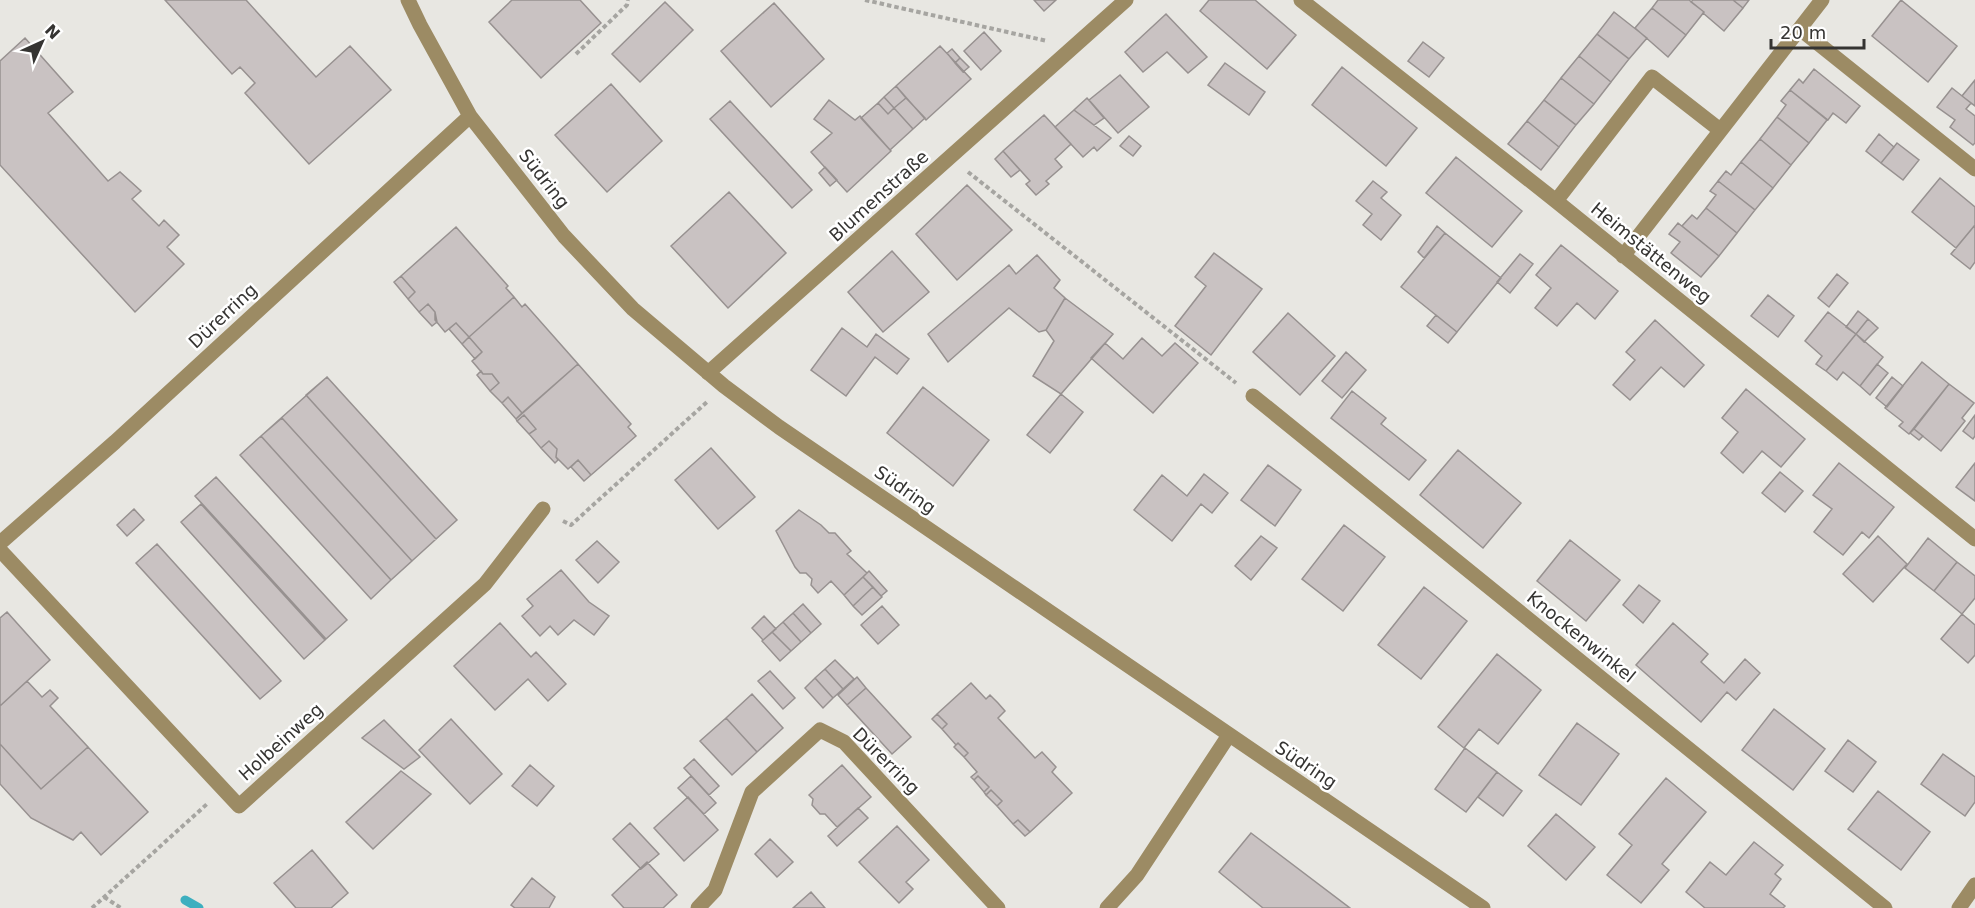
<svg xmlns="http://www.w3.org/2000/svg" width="1975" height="908" font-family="'DejaVu Sans',sans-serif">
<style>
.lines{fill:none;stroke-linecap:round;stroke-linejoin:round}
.stream{stroke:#3dafbf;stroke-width:9}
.building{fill:#c9c2c2;stroke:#979190;stroke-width:1.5}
.path{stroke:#a6a5a1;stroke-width:4;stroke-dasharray:4.5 3;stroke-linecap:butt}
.minor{stroke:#9c8b64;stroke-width:15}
.labels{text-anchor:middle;stroke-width:5;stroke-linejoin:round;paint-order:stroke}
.street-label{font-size:18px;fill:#353432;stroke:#fff}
</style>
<rect width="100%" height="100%" fill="#e8e7e2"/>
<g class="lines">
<path class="stream" d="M185,900l14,8"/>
</g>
<path class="building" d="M165,0h81l70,77 34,-31 41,44 -82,74 -64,-71 10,-10 -15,-16 -8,7z
M512,0h68l21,23 -60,55 -52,-56z
M1034,0h22l-12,11z
M1209,0h46l41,35 -29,34 -67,-58z
M1658,0h31l15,12 -18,23 -34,-27z
M1693,0h40l10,8 -19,23 -21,-18 1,-1 -13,-10z
M1733,0h16l-6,8z
M1901,0l56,46 -29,36 -56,-46z
M665,2l28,28 -53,52 -28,-28z
M774,3l50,56 -53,48 -50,-56z
M1652,8l34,27 -18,22 -33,-29z
M1614,12l33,26 -18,21 -32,-25z
M1166,14l41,43 -19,16 -21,-21 -24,20 -18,-20z
M984,32l17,19 -20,19 -17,-19z
M1597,34l32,25 -18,23 -32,-26z
M25,38l48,54 -25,21 60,68 12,-9 21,19 -9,8 27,27 5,-6 15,15 -12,12 17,17 -49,48 -135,-147v-104z
M1423,42l21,16 -15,19 -21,-16z
M940,46l31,33 -45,41 -30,-34z
M952,49l8,9 -5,5 -8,-10z
M1579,56l32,26 -17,22 -33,-26z
M960,58l9,9 -6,5 -8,-9z
M1225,63l40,29 -16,23 -41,-30z
M1342,67l75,61 -31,38 -74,-61z
M1814,69l46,37 -14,17 -13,-10 -5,7 -38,-30 9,-11 4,4z
M1120,75l29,32 -31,26 -29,-33z
M1561,78l33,26 -18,21 -32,-25z
M1975,80v26l-13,-10z
M611,84l51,57 -55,51 -52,-57z
M896,86l10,12 -12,10 -10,-11z
M1952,88l19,15 -5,6 9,7v27l-2,2 -23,-18 5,-7 -18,-13z
M1790,90l37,30 -18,23 -32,-26 9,-12 -5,-4z
M884,97l10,11 -6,6 -10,-11z
M906,98l19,20 -12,11 -19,-21z
M1087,98l17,20 -10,7 -20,-15z
M829,100l26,20 5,-4 31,35 -44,41 -36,-40 21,-19 -18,-14z
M1544,100l32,25 -17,22 -32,-26z
M730,101l82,89 -20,18 -82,-89z
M878,103l10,11 6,-6 19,21 -23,21 -29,-32z
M1074,110l37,28 -14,13 -3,-4 -11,10 -28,-30z
M1044,115l27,29 -16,15 7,8 -16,14 3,3 -13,11 -10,-11 4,-3 -27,-30z
M1777,117l32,26 -18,22 -31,-26z
M1527,121l32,26 -18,23 -33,-26z
M1879,134l15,13 -13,16 -15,-12z
M1129,136l12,10 -8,10 -13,-10z
M1760,139l31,26 -18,23 -32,-26z
M1897,143l22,17 -16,20 -22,-17z
M1003,151l17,19 -9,7 -16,-18z
M1456,157l66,54 -30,36 -66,-54z
M1741,162l32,26 -18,22 -37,-29 8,-10 5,4z
M825,167l12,13 -7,6 -11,-13z
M1940,178l35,29v18l-19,23 -44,-36z
M1373,181l14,11 -6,6 20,17 -20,25 -18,-15 9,-11 -16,-13z
M1718,181l37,29 -18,23 -31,-25 10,-13 -6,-4z
M967,185l45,45 -55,50 -41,-46z
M729,192l57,61 -58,55 -57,-62z
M1706,208l31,25 -18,23 -37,-30 10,-11 5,4z
M1678,223l41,33 -18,21 -30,-24 9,-11 -11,-8z
M1975,225v37l-5,7 -19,-15z
M1437,226l8,7 -21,25 -6,-6z
M456,227l52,59 -2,2 8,9 -45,40 -13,-14 -11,9 -10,-12v-8l-7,-8 -9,8 -11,-13 7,-7 -14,-16z
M1445,233l56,45 -44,54 -56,-45z
M1561,245l57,46 -23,28 -18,-16 -20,23 -22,-18 16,-20 -15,-13z
M892,251l37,41 -46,40 -35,-40z
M1214,253l48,36 -51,66 -36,-29 31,-40 -11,-9z
M1520,254l13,10 -23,29 -13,-11z
M1037,255l23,25 -6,8 11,10 -19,32 -7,2 -30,-24 -61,54 -20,-28 81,-69 7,9z
M1837,274l11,9 -19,24 -11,-9z
M401,276l14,16 -7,7 -14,-17z
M1768,295l26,21 -16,21 -27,-21z
M514,297l8,10 3,-3 53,60 -56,49 -14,-16 -6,6 -12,-12 9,-8 -7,-9h-9l-11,-13 10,-9 -13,-15z
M1065,298l48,36 -52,60 -28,-18 21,-35 -8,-11z
M428,304l7,8 2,10 -5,4 -13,-14z
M1858,311l10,8 -12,15 -10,-7z
M1828,312l28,22 -30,37 -10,-7 6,-8 -17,-15z
M1288,313l47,43 -35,39 -47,-43z
M1436,315l21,17 -9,11 -21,-17z
M1868,319l10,9 -14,14 -8,-8z
M1655,320l49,45 -20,22 -23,-20 -31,33 -17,-15 22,-25 -9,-8z
M456,323l13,14 -7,7 -13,-15z
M842,328l25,19 9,-13 33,25 -12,15 -22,-17 -29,39 -35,-26z
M1856,334l27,23 -23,29 -17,-14 -6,8 -11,-9z
M469,337l13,15 -7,7 -13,-15z
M1142,338l20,18 13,-13 23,20 -45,50 -62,-55 14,-15 18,16z
M1346,352l20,18 -24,28 -20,-17z
M1922,362l27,22 -40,50 -10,-8 4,-4 -18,-14z
M578,364l53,60 -3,3 8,9 -45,39 -13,-15 -10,9 -12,-12 1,-8 -8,-8 -8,7 -12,-14 7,-5 -12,-14 -7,6 -1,-2z
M1877,364l11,9 -18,22 -10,-9z
M481,371l2,3h9l7,9 -9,8 -13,-16z
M327,377l130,143 -66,60 -130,-144z
M327,377l130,143 -21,19 -130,-144z
M1892,377l11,9 -16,21 -11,-9z
M1949,384l25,19 -12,15 3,3 -24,30 -27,-22z
M923,387l66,53 -36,46 -66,-53z
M1746,389l59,50 -24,28 -19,-16 -19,22 -22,-20 17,-21 -16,-14z
M1352,391l34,27 -5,6 45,36 -17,20 -78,-62z
M1061,394l22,18 -33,41 -23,-18z
M508,397l14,16 -6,6 -14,-16z
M524,415l12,14 -7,5 -12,-13z
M1975,415v21l-2,3 -10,-8z
M282,418l130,143 -21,19 -130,-144z
M1914,429l9,7 -4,4 -9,-7z
M261,436l130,144 -20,19 -131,-144z
M549,441l8,8 -1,8 2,3 -3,3 -14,-15z
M711,448l44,49 -37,32 -43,-49z
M1458,450l63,53 -38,45 -63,-53z
M578,460l13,15 -7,6 -13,-14z
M1839,463l55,44 -25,31 -7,-6 -19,23 -29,-23 18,-23 -19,-14z
M1975,463v38l-19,-14z
M1268,465l33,25 -26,36 -34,-26z
M1780,472l23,19 -18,21 -23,-19z
M1204,474l24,19 -16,20 -11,-9 -29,37 -38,-31 28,-35 25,21z
M216,477l131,143 -21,19 -131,-143z
M201,504l124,136 -21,19 -123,-137z
M134,509l10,11 -17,16 -10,-11z
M799,510l22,15 8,8h6l16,18 -4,3 20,19 -23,22 -13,-14 -13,12 -7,-8 1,-6 -6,-6h-6l-5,-6 -19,-36z
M1344,525l41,32 -42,54 -41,-32z
M1261,536l16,12 -26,32 -16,-14z
M1878,536l29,28 -34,38 -30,-28z
M1928,538l29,24 -23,29 -29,-23z
M1570,540l50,40 -34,41 -49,-40z
M597,541l22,21 -21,21 -22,-23z
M157,544l124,137 -21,18 -124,-136z
M1957,562l18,14v22l-13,16 -28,-23z
M561,570l28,32 20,14 -15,19 -20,-15 -16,15 -8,-9 -10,10 -18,-20 11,-10 -6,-7z
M869,571l18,20 -6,5 -18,-19z
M863,577l10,10 -20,19 -9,-11z
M1639,585l21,16 -17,22 -20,-18z
M873,587l9,10 -20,18 -9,-9z
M1424,587l43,34 -46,58 -43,-34z
M803,604l18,20 -10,9 -18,-20z
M882,606l17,19 -21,19 -17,-19z
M7,612l43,48 -50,46v-88z
M793,613l18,20 -10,9 -18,-20z
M1962,614l13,11v30l-7,8 -27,-24z
M764,616l12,13 -13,11 -11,-12z
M783,622l18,20 -10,9 -19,-19z
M500,623l31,34 5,-5 30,32 -18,17 -20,-22 -33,31 -41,-44z
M1673,623l35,31 -7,8 23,21 21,-24 15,14 -24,27 -9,-8 -26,30 -65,-57z
M772,632l19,19 -11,10 -18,-20z
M1497,654l44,36 -43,54 -19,-15 -15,19 -26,-21z
M835,660l19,19 -11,10 -18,-20z
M825,669l18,20 -10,9 -18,-20z
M770,671l25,27 -12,11 -25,-28z
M857,677l9,11 -19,17 -9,-10z
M815,678l18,20 -10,10 -18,-20z
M27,681l15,16 8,-7 8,8 -8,8 38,41 -47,42 -41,-45v-38z
M971,683l15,16 4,-4 8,8 7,8 -7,7 37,40 7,-6 14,15 -4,5 20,21 -42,39 -12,-12 -5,4 -16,-18 5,-5 -11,-11 -5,5 -2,-3 5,-5 -11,-11 -4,4 -3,-3 6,-5 -13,-15 4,-4 -10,-10 -2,2 -14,-16 5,-5 -10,-10z
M866,688l45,49 -19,17 -45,-49z
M752,694l31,34 -26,24 -31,-34z
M1774,709l51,40 -32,41 -51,-40z
M937,714l10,10 -5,5 -10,-10z
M726,718l31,34 -25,23 -32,-34z
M451,719l51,55 -32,30 -51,-54z
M384,720l36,37 -16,12 -42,-31z
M1577,723l42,31 -38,51 -42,-30z
M1848,740l28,22 -23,30 -28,-21z
M958,743l10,10 -4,4 -10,-10z
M0,744l41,45 47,-42 60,65 -47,43 -20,-23 -8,8 -42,-22 -31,-34z
M1465,748l32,24 -31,40 -31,-23z
M1943,754l32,23v25l-10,14 -44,-32z
M694,759l25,27 -10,9 -25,-27z
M530,765l24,21 -17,20 -25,-20z
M842,765l29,32 -34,30 -12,-13h-5l-8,-9 1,-6 -4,-4z
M401,771l30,23 -58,55 -27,-27z
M1497,772l25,19 -19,25 -25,-19z
M691,776l25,27 -12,11 -26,-26z
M978,776l11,11 -5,5 -10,-12z
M1666,778l40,34 -44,52 7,6 -28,33 -34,-28 25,-30 -13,-11z
M991,790l11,11 -5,5 -11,-11z
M1878,791l52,41 -29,38 -53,-41z
M688,797l30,33 -34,31 -30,-33z
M858,808l10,10 -31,28 -9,-10z
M1556,814l39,33 -29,33 -38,-34z
M1018,820l12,12 -5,4 -12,-12z
M630,823l29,31 -18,15 -28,-30z
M897,826l32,34 -23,22 7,7 -14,14 -40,-41z
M1251,833l99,75h-87l-44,-36z
M770,839l23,23 -16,15 -22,-23z
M1754,842l29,23 -8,9 6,5 -11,15 15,12 -2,2h-78l-19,-16 24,-30 16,13z
M312,850l36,43 -17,15h-35l-22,-25z
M647,862l30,33 -14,13h-39l-12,-13z
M532,878l23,19 -6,11h-34l-4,-3z
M811,892l14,16h-32z"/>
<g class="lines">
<path class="path" d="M865,0l182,41
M576,54l51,-49 1,-5
M968,172l268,211
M563,521l8,4 137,-124
M104,897l17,11
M92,908l115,-104"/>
<path class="minor" d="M408,0l12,25 50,91 94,120 69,73 91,77 55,41 704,481
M1301,0l255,201 419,338
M1800,29l175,140
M1556,201l96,-124 68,53
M1623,256l199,-256
M708,373l418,-373
M1253,396l632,512
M0,543l115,-101 355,-326
M0,550l239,256 246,-222 58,-75
M698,908l17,-18 37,-98 68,-62 24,12 154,166
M1107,908l30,-33 92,-140
M1959,908l16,-23"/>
</g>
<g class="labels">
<g class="street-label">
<text transform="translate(544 179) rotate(52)" y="6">Südring</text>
<text transform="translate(879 196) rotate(-42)" y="6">Blumenstraße</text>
<text transform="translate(1651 253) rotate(39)" y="6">Heimstättenweg</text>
<text transform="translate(223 316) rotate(-43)" y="6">Dürerring</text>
<text transform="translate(905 490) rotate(35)" y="6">Südring</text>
<text transform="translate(1581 637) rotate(39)" y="6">Knockenwinkel</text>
<text transform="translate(281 742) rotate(-42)" y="6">Holbeinweg</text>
<text transform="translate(886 761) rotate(45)" y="6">Dürerring</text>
<text transform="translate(1306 765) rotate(34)" y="6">Südring</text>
</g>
</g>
<g transform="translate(42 42) rotate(45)" stroke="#ffffff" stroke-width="4.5" paint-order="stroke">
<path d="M0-4.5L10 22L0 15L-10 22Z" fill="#353432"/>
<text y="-9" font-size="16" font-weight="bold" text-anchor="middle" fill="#353432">N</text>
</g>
<path d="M1771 39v9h93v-9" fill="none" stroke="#353432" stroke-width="3"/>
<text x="1780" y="39" font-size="18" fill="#353432" stroke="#ffffff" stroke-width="4.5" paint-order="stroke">20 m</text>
</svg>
